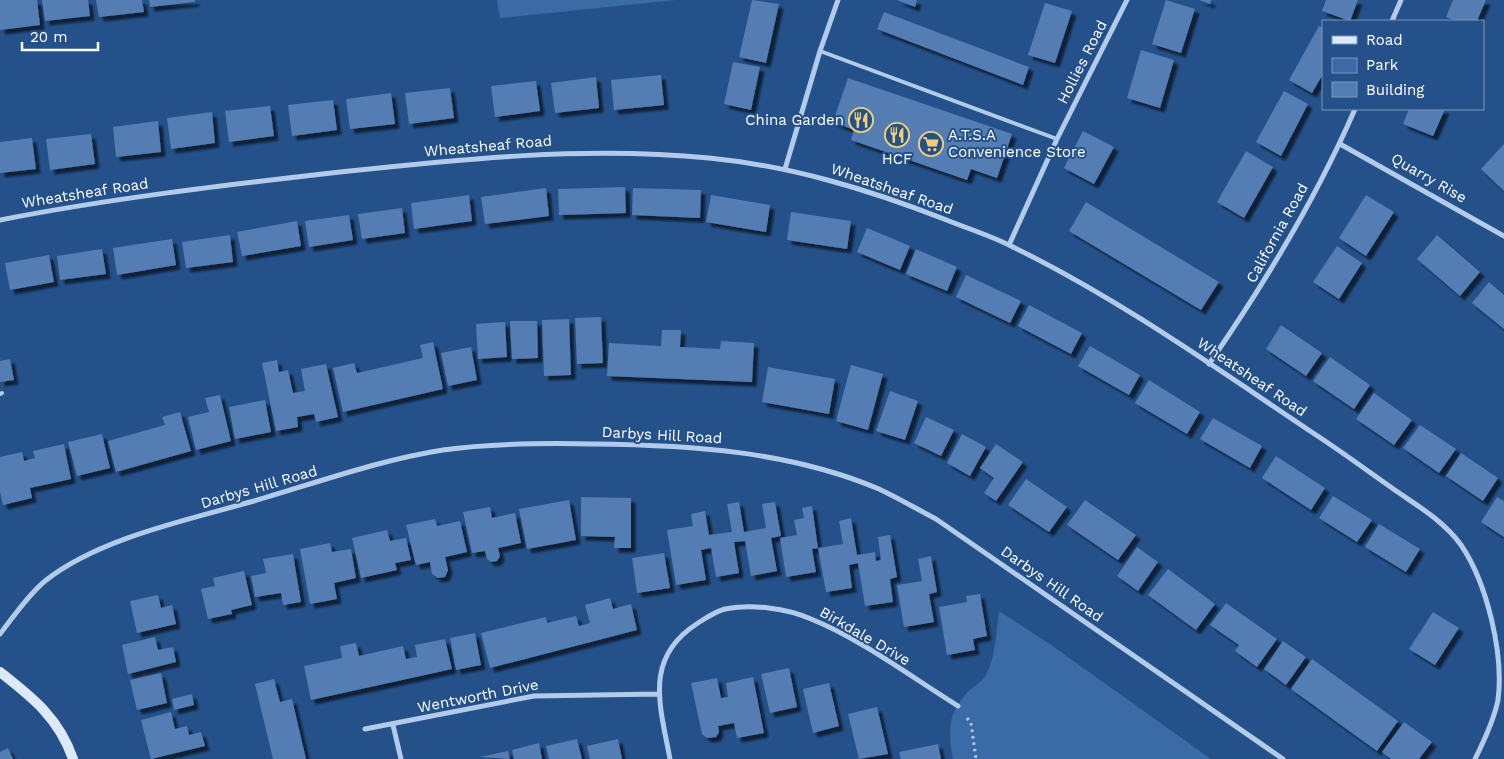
<svg xmlns="http://www.w3.org/2000/svg" width="1504" height="759" font-family="'Work Sans',sans-serif">
<style>
.green{fill:#3a6ba7}
.building{fill:#527db3;filter:url(#shadow)}
.lines{fill:none;stroke-linecap:round;stroke-linejoin:round}
.path{stroke:#b3cbea;stroke-width:3;stroke-dasharray:2.5 4;stroke-linecap:butt}
.lane{stroke:#b3cbea;stroke-width:4}
.street{stroke:#b3cbea;stroke-width:5}
.secondary{stroke:#dde9f8;stroke-width:10}
.labels{text-anchor:middle;stroke-width:4;stroke-linejoin:round;paint-order:stroke}
.street-label{font-size:15px;fill:#fff;stroke:#25518a}
.poi-label{font-size:15px;fill:#fff;stroke:#25518a;text-anchor:end}
</style>
<defs>
<filter id="shadow"><feDropShadow dx="4.5" dy="4.5" stdDeviation="1" flood-color="#0009"/></filter>
</defs>
<rect width="100%" height="100%" fill="#25518a"/>
<path class="green" d="M497,0h179l-176,18z
M999,611l52,34 160,114h-258c-5,-27 -6,-43 13,-65 5,-7 16,-11 20,-19 10,-19 10,-42 13,-64z"/>
<path class="building" d="M0,0h37l3,25 -40,5z
M42,0h46l2,16 -45,5z
M96,0h46l2,12 -45,5z
M149,0h46v2l-45,5z
M752,0l27,4 -13,59 -27,-6z
M897,0h20l-2,7z
M1166,0l29,9 -14,44 -29,-9z
M1199,0h12l-1,4z
M1326,0h32l-8,21 -28,-10z
M1453,0h33l-9,21h-21l-10,-4z
M1045,3l27,8 -17,52 -27,-8z
M884,12l145,55 -6,18 -146,-56z
M1319,26l4,2v46l-11,19 -23,-13z
M1141,50l33,10 -14,48 -33,-10z
M733,62l27,5 -9,43 -27,-6z
M661,75l3,30 -50,5 -3,-30z
M596,77l3,31 -44,5 -4,-30z
M848,78l164,56 -15,44 -26,-9 -4,11 -116,-40 3,-10 -21,-8z
M536,81l4,30 -45,6 -4,-31z
M450,88l4,30 -45,6 -4,-31z
M1284,91l24,13 -27,52 -25,-14z
M391,93l4,31 -45,5 -4,-30z
M333,100l4,30 -45,6 -4,-31z
M270,106l4,30 -45,6 -4,-31z
M1409,109h36l-12,27 -30,-12z
M212,112l3,31 -44,6 -4,-31z
M158,121l3,31 -45,5 -3,-30z
M1083,131l31,16 -20,37 -30,-16z
M91,134l4,30 -45,6 -4,-31z
M32,138l4,31 -36,4v-31z
M1504,144v47l-23,-22z
M1246,151l27,16 -29,51 -27,-16z
M625,187l1,26 -67,2 -1,-26z
M546,188l3,28 -64,8 -4,-27z
M633,188l68,2 -1,28 -68,-3z
M469,195l3,26 -58,8 -3,-26z
M711,195l59,10 -4,27 -60,-10z
M1366,195l28,17 -28,44 -27,-18z
M1086,202l133,80 -18,28 -132,-79z
M402,208l3,25 -43,6 -4,-25z
M791,212l60,9 -4,28 -60,-9z
M349,215l4,25 -44,7 -4,-26z
M297,221l4,25 -59,10 -5,-24z
M867,228l43,18 -10,24 -43,-18z
M230,235l3,27 -47,6 -4,-26z
M1437,235l43,37 -20,24 -43,-37z
M172,239l4,26 -59,10 -4,-27z
M1337,246l25,17 -23,36 -26,-17z
M102,249l4,25 -46,6 -3,-24z
M916,249l41,18 -10,24 -41,-17z
M49,255l5,27 -44,8 -5,-27z
M966,275l55,26 -11,22 -54,-26z
M1489,282l15,13v34l-32,-26z
M1029,305l53,28 -11,21 -53,-28z
M601,317l2,46 -26,1 -2,-46z
M569,319l2,56 -27,1 -2,-56z
M510,321h27l1,37 -26,1z
M505,322l2,35 -29,2 -2,-35z
M1281,325l41,28 -16,23 -40,-27z
M662,330h19l-1,17 40,2 1,-8 33,2 -2,39 -145,-6 2,-33 52,3z
M433,342l10,47 -100,23 -10,-44 21,-5 3,10 66,-15 -3,-13z
M1090,346l50,29 -11,20 -51,-29z
M471,347l6,33 -29,6 -7,-33z
M1330,357l40,28 -16,24 -41,-28z
M10,359l4,21 -14,2v-21z
M277,360l2,12 9,-2 5,23 12,-2 -4,-22 25,-5 12,53 -22,5 -2,-8 -17,3 1,10 -22,4 -14,-68z
M851,365l32,9 -15,56 -32,-9z
M768,367l67,12 -6,35 -67,-12z
M1149,380l51,32 -13,22 -52,-31z
M890,391l28,10 -13,39 -29,-9z
M1374,393l38,27 -18,25 -38,-26z
M220,395l11,46 -35,9 -8,-33 21,-5 -4,-14z
M265,400l6,32 -36,7 -6,-32z
M180,412l11,39 -75,21 -8,-31 57,-16 -3,-8z
M926,417l28,13 -13,26 -27,-13z
M1213,418l49,28 -12,22 -50,-29z
M1420,425l36,24 -17,24 -36,-25z
M102,434l8,34 -33,8 -9,-34z
M962,434l24,13 -16,29 -23,-13z
M64,444l7,35 -41,9 2,10 -29,7 -3,-13v-35l22,-5 2,9 11,-3 -2,-7z
M996,444l27,18 -27,39 -12,-8 10,-15 -14,-10z
M1461,453l37,25 -15,23 -37,-25z
M1276,456l49,32 -14,22 -49,-32z
M1026,479l41,28 -18,25 -41,-27z
M1333,496l39,24 -15,22 -38,-24z
M581,497l50,1v50h-17l1,-11 -34,-1z
M1497,497l7,4v36l-23,-15z
M569,500l7,40 -49,9 -8,-40z
M1085,500l51,35 -18,25 -51,-35z
M739,502l5,30 22,-4 -4,-24 13,-2 6,34 -10,2 6,33 -26,5 -6,-35 -11,1 5,31 -23,4 -5,-29 -10,2 5,30 -30,5 -9,-55 26,-4 -2,-12 14,-3 4,24 23,-3 -5,-28z
M812,506l6,42 -6,1 4,23 -30,5 -6,-39 17,-3 -3,-15 10,-2 -2,-10z
M490,507l2,11 23,-5 6,30 -23,5 2,8 -3,5 -6,1 -4,-3 -2,-8 -13,2 -9,-41z
M851,518l6,37 18,-3 1,9 5,-1 -3,-23 12,-2 7,42 -7,2 3,23 -28,4 -7,-43 -9,2 3,23 -26,4 -8,-44 25,-4 -4,-23z
M435,519l2,7 23,-5 7,31 -22,5 3,13 -3,7 -7,1 -6,-4 -2,-12 -14,3 -10,-40z
M1379,524l41,25 -14,23 -41,-25z
M387,530l3,11 16,-3 5,22 -16,3 2,7 -36,8 -9,-40z
M330,543l2,9 19,-3 5,29 -22,5 3,16 -27,5 -10,-55z
M1137,547l21,15 -20,29 -21,-15z
M664,553l6,35 -33,5 -5,-35z
M293,554l8,48 -18,3 -2,-12 -26,4 -4,-21 15,-3 -3,-14z
M931,556l6,36 -8,2 5,28 -30,5 -7,-42 25,-4 -4,-22z
M1168,569l47,35 -19,26 -48,-35z
M244,571l8,34 -21,5 1,4 -24,5 -7,-30 14,-3 -2,-8z
M980,594l7,42 -14,3 2,11 -28,5 -8,-48 28,-5 -1,-6z
M158,595l3,13 11,-3 4,19 -39,9 -7,-32z
M610,598l3,11 18,-5 6,26 -147,38 -9,-35 65,-16 1,6 29,-7 3,10 11,-3 -5,-18z
M1226,603l51,36 -20,28 -22,-16 4,-6 -29,-20z
M1433,612l26,16 -24,37 -26,-16z
M475,633l6,32 -25,5 -6,-32z
M155,637l3,13 15,-3 3,15 -48,12 -6,-29z
M445,639l7,30 -141,31 -7,-34 38,-8 -2,-12 16,-3 3,13 44,-10 3,13 11,-2 -2,-12z
M1283,641l23,16 -20,28 -22,-16z
M1312,659l86,62 -21,30 -86,-62z
M789,668l8,39 -27,6 -9,-39z
M161,673l6,30 -30,7 -7,-30z
M753,677l11,56 -27,5 -3,-15 -16,3 1,6 -3,5 -9,1 -5,-4 -11,-51 26,-5 4,20 7,-1 -2,-14z
M274,679l6,23 12,-3 14,60h-33l-18,-75z
M829,683l10,43 -26,7 -10,-44z
M192,694l2,11 -20,5 -2,-11z
M877,707l11,47 -29,5 -11,-45z
M171,712l4,17 12,-3 2,9 12,-3 4,14 -54,13 -10,-39z
M1404,722l28,20 -13,17h-28l-9,-7z
M577,739l5,20h-33l-3,-13z
M618,739l4,20h-32l-3,-13z
M539,743l3,16h-28l-2,-9z
M938,744l3,15h-40l-2,-7z
M8,748l5,11h-13v-7z
M508,751l2,8 -30,-2z"/>
<g class="lines">
<path class="path" d="M967,718l4,5 5,36"/>
<path class="lane" d="M820,51l237,88
M0,394l2,-1"/>
<path class="street" d="M1392,21l9,-21
M1340,144l164,92
M785,169l35,-118 18,-51
M0,220c112,-22 226,-35 340,-48 122,-13 245,-26 369,-14 82,8 158,31 235,61 22,9 45,16 67,27 105,51 202,120 299,185 28,18 55,38 82,57 24,17 51,32 69,57 26,38 43,109 37,155 -4,20 -14,41 -23,59
M1009,245l48,-106 70,-139
M1209,364c56,-81 107,-165 146,-255
M0,634c14,-18 28,-39 45,-53 54,-43 143,-61 209,-80 62,-18 125,-41 189,-51 49,-7 101,-7 150,-6 97,1 196,7 286,45 19,9 38,20 57,30l347,240
M393,725l8,34
M365,729l169,-33 124,-2
M670,759c-10,-54 -27,-101 28,-136 8,-5 18,-12 27,-14 27,-5 61,-1 86,10 48,19 102,59 147,87"/>
<path class="secondary" d="M0,672c33,26 59,46 73,87"/>
</g>
<defs>
<symbol id="restaurant-ring" viewBox="-11 -11 22 22"><circle r="9.5" fill="#25518a" stroke="#f3d077" stroke-width="1.5"/><path d="M-5-6h1v4h1v-4h1v4h1v-4h1v5L-1.5 .5V6h-2V.5L-5-1ZM5-6V6H3V1.5H1.5Q1.5-4 5-6Z" fill="#f3d077"/></symbol>
<symbol id="supermarket-ring" viewBox="-11 -11 22 22"><circle r="9.5" fill="#25518a" stroke="#f3d077" stroke-width="1.5"/><path d="M-6-5.5h2.5l.6 2H6L4.5 2H-2.5L-4.4-4H-6ZM-1.5 3.2a1.3 1.3 0 1 0 .1 0ZM3 3.2a1.3 1.3 0 1 0 .1 0Z" fill="#f3d077"/></symbol>
</defs>
<g fill-rule="evenodd">
<use href="#restaurant-ring" x="847" y="106" width="28" height="28"/>
<use href="#restaurant-ring" x="883" y="121" width="28" height="28"/>
<use href="#supermarket-ring" x="917" y="130" width="28" height="28"/>
</g>
<g class="labels">
<g class="street-label">
<text transform="translate(1082 62) rotate(-63)" y="5">Hollies Road</text>
<text transform="translate(488 146) rotate(-5)" y="5">Wheatsheaf Road</text>
<text transform="translate(1429 178) rotate(30)" y="5">Quarry Rise</text>
<text transform="translate(892 189) rotate(19)" y="5">Wheatsheaf Road</text>
<text transform="translate(85 193) rotate(-9)" y="5">Wheatsheaf Road</text>
<text transform="translate(1277 233) rotate(-61)" y="5">California Road</text>
<text transform="translate(1252 377) rotate(34)" y="5">Wheatsheaf Road</text>
<text transform="translate(662 435) rotate(3)" y="5">Darbys Hill Road</text>
<text transform="translate(259 487) rotate(-16)" y="5">Darbys Hill Road</text>
<text transform="translate(1052 584) rotate(35)" y="5">Darbys Hill Road</text>
<text transform="translate(865 636) rotate(30)" y="5">Birkdale Drive</text>
<text transform="translate(478 696) rotate(-11)" y="5">Wentworth Drive</text>
</g>
<g class="poi-label">
<text x="844" y="125">China Garden</text>
<text x="948" y="140" text-anchor="start">A.T.S.A<tspan x="948" dy="17">Convenience Store</tspan></text>
<text x="897" y="164" text-anchor="middle">HCF</text>
</g>
</g>
<rect x="1322" y="20" width="162" height="90" fill="#25518a" stroke="#7c97b9"/>
<rect x="1332" y="36" width="25" height="8" fill="#dde9f8" stroke="#7c97b9"/>
<text x="1366" y="45" font-size="15" fill="#ffffff">Road</text>
<rect x="1332" y="58" width="25" height="15" fill="#3a6ba7" stroke="#7c97b9"/>
<text x="1366" y="70" font-size="15" fill="#ffffff">Park</text>
<rect x="1332" y="82" width="25" height="15" fill="#527db3" stroke="#7c97b9"/>
<text x="1366" y="95" font-size="15" fill="#ffffff">Building</text>
<path d="M22 42v8h76v-8" fill="none" stroke="#ffffff" stroke-width="2.5"/>
<text x="30" y="42" font-size="15" fill="#ffffff" stroke="#25518a" stroke-width="4" paint-order="stroke">20 m</text>
</svg>
